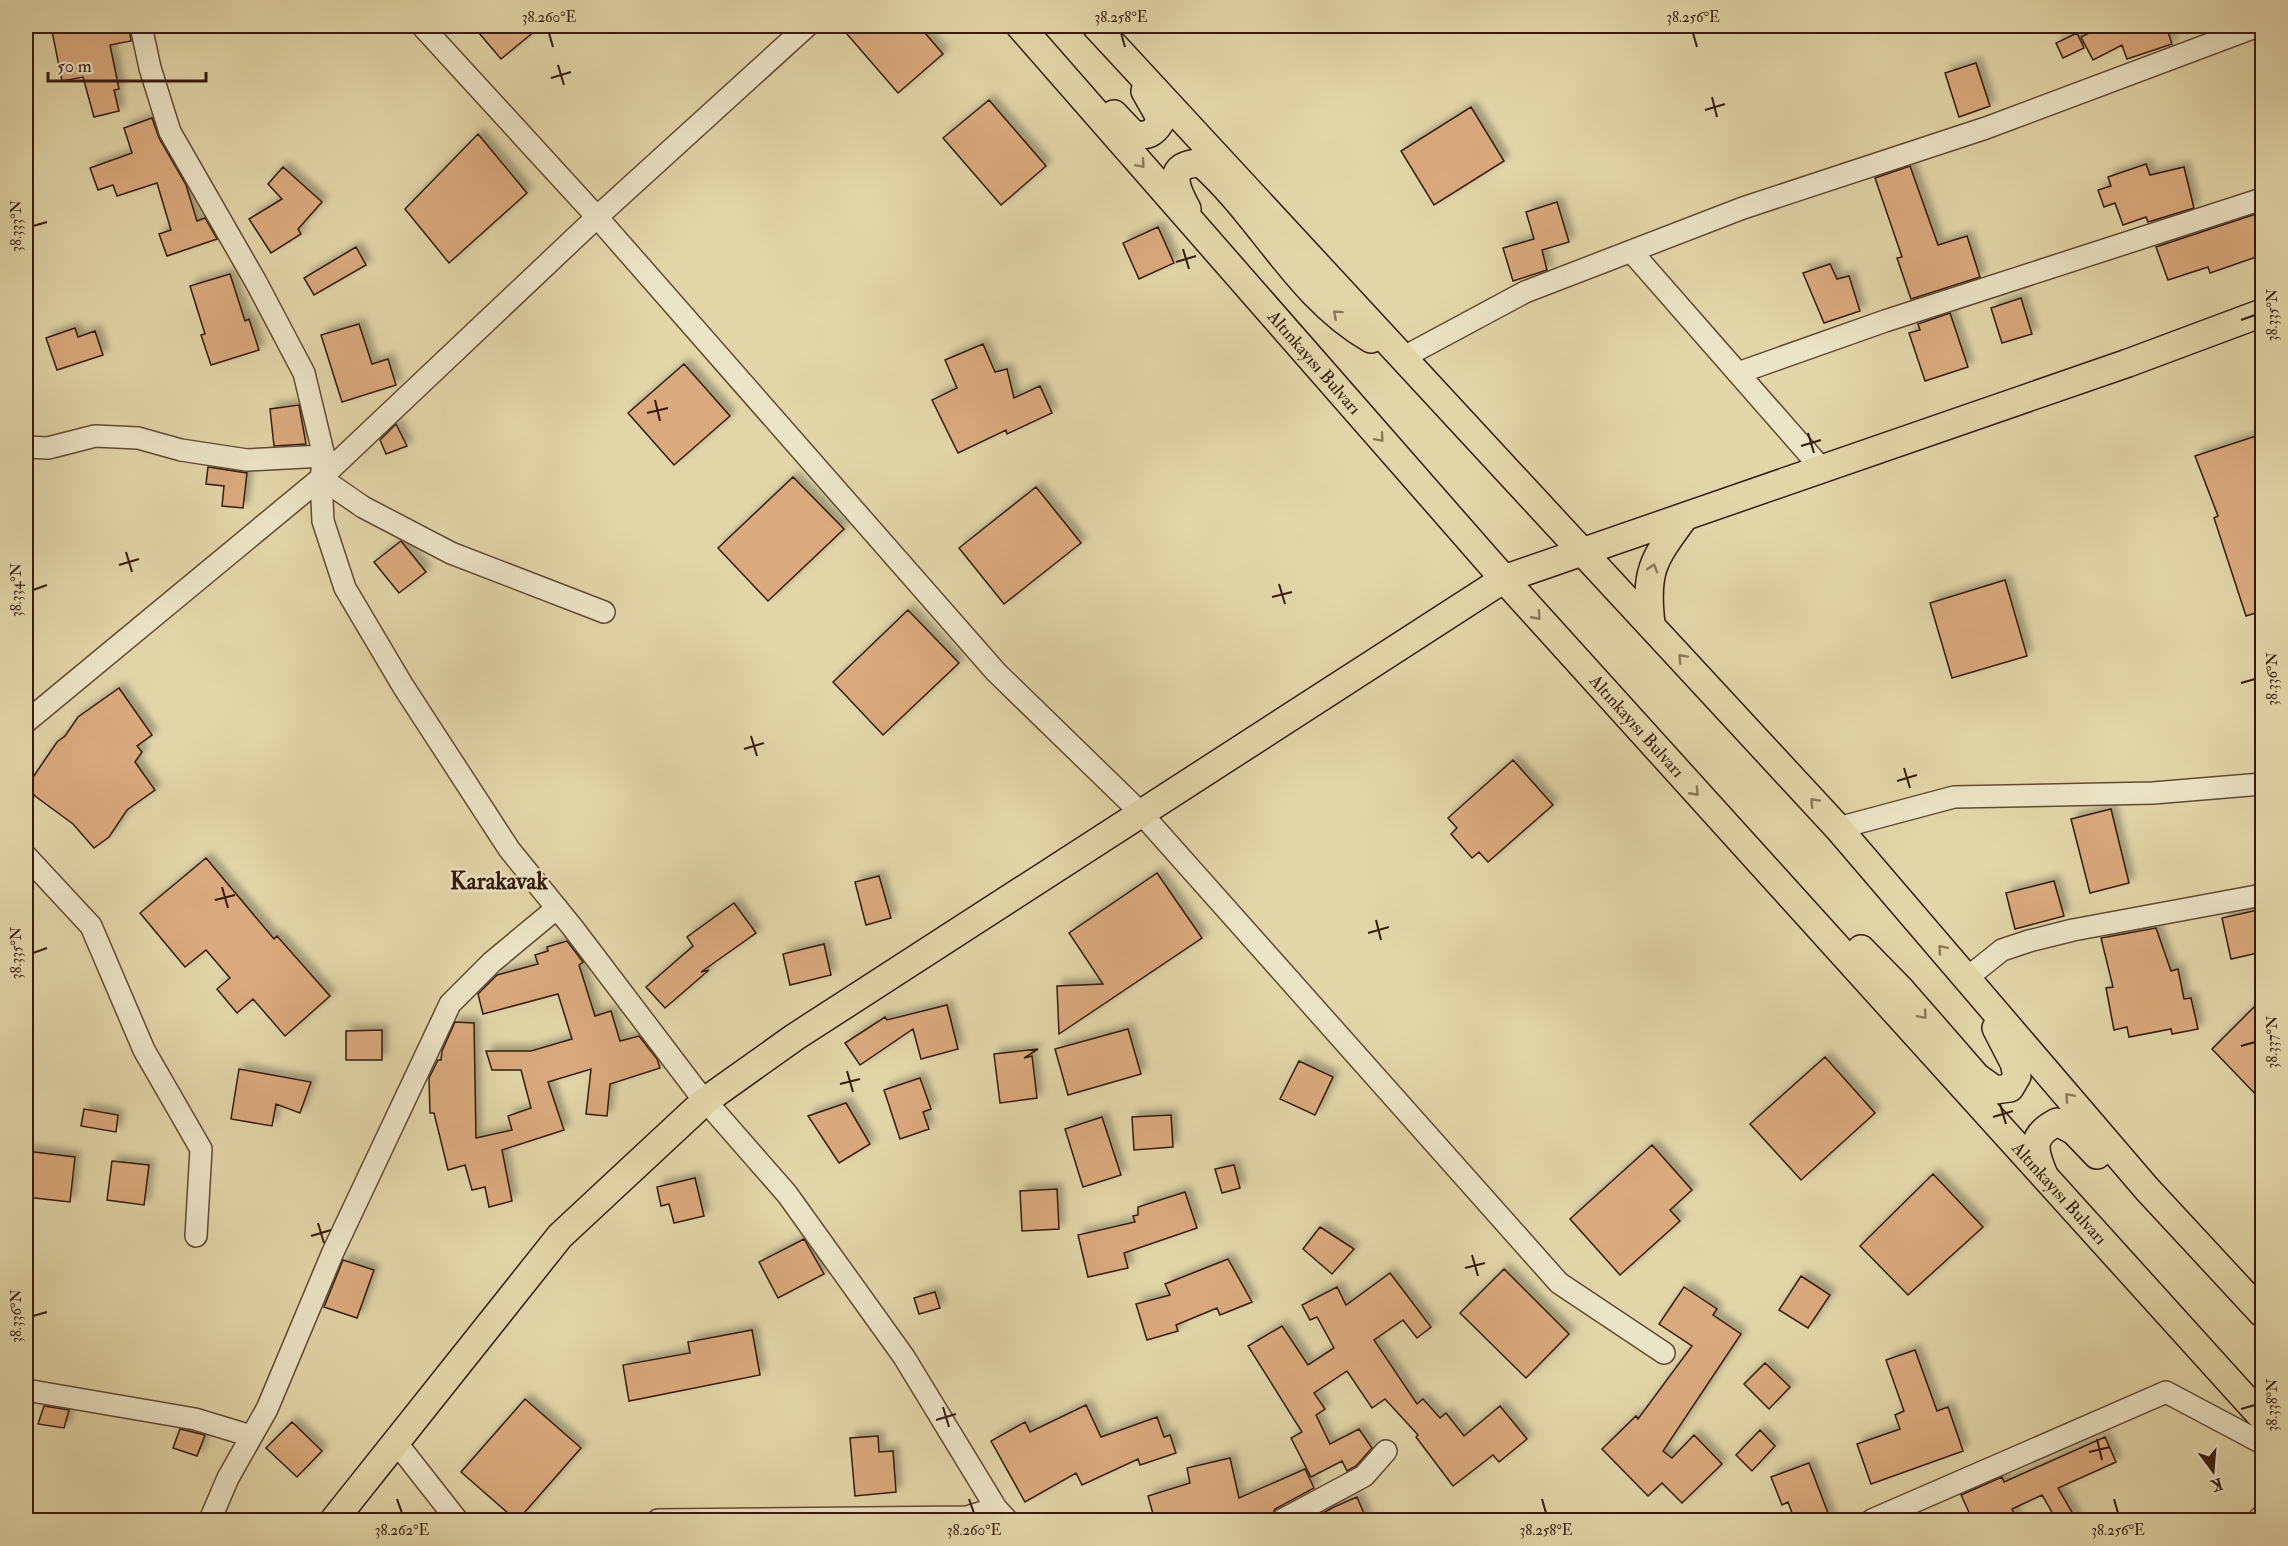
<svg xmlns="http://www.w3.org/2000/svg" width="2288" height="1546" font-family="'IM FELL Double Pica',serif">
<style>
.building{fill:#daa97d;stroke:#351b0c;stroke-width:1.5;filter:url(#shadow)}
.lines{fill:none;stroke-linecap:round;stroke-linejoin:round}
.minor-casing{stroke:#604a33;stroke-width:24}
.major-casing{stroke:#351b0c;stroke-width:30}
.minor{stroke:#ece4c7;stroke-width:21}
.major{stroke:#e2d6a9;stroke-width:27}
.oneway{stroke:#8c785a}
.ticks{fill:none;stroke:#351b0c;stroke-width:2}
.labels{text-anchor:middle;stroke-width:4.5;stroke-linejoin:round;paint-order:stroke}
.street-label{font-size:18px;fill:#351b0c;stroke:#ece4c7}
.district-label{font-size:24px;font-weight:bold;fill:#351b0c;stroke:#ece4c7}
.neatline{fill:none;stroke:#351b0c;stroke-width:2}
.ticks-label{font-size:15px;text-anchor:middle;fill:#351b0c}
</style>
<defs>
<filter id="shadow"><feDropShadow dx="5.5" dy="-5.5" stdDeviation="3" flood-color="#0004"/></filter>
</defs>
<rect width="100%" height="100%" fill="#e2d6a9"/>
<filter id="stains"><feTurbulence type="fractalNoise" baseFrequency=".00333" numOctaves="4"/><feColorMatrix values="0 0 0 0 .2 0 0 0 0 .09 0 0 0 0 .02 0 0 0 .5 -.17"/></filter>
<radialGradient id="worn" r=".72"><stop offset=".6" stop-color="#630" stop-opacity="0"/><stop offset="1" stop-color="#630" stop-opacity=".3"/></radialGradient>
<path class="building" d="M51,26h78l2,15 -21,4 9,44 -5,1 5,21 -25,6 -11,-40 -21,4z
M473,26h68l-40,33z
M840,26h79l24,28 -45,39z
M2103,26h63l6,18 -45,15 -5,-14 -29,15 -12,-23z
M2077,33l7,15 -21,10 -7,-15z
M1976,63l14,43 -31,11 -14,-44z
M989,100l57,66 -45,39 -58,-67z
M1471,107l33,54 -70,44 -33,-54z
M152,118l7,20 27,47 11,36 8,-3 12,21 -50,17 -8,-22 12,-4 -14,-47 -40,13 -4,-11 -15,5 -8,-22 42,-15 -8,-25z
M478,134l49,59 -78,70 -44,-54z
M2146,164l4,11 34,-8 10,41 -46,14 -2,-5 -23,8 -8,-22 -11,4 -6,-17 13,-4 -3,-9z
M1910,166l28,79 29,-9 13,41 -69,22 -14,-41 5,-1 -27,-79z
M283,167l39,35 -24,27 3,5 -30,19 -22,-34 33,-20 -14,-15z
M1557,202l12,40 -27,8 5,20 -34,11 -10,-33 31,-9 -8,-27z
M2262,212v43l-52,18 -2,-6 -40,13 -12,-33z
M1158,227l16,36 -35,16 -16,-36z
M356,247l10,18 -52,30 -10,-17z
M1830,264l7,15 12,-3 11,35 -36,12 -21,-50z
M230,274l15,47 4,-2 10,31 -48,15 -10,-30 4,-1 -15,-48z
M2021,298l11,36 -30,9 -11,-35z
M1950,313l18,54 -43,14 -16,-48 11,-3 -2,-6z
M359,324l13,40 16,-5 8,26 -54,17 -21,-67z
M75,328l3,9 17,-6 8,24 -46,15 -11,-32z
M983,344l12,28 12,-3 7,29 26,-12 12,27 -45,21 -1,-4 -48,23 -26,-53 25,-12 -12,-28z
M684,364l46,52 -56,49 -46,-52z
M299,405l7,39 -32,2 -4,-37z
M396,424l11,22 -21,8 -6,-14z
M2262,434v177l-16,5 -32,-98 4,-2 -23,-60z
M208,467l39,6 -4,35 -21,-2 2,-20 -18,-2z
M793,477l51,52 -76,72 -50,-53z
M1036,487l45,56 -77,61 -45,-56z
M401,541l25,31 -27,21 -25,-31z
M2005,580l22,76 -75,22 -22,-75z
M908,610l51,53 -76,72 -50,-53z
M119,688l33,47 -15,11 5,6 -7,10 20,28 -28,20 -18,27 -15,11 -21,-24 -38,-28 -8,-10 30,-44 8,-6 13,-19z
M1513,760l40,45 -65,57 -9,-10 -7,6 -21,-24 6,-6 -9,-10z
M2111,809l18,74 -39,10 -19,-74z
M206,858l68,81 3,-3 53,60 -45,40 -32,-37 -16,14 -20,-24 13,-11 -24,-28 -21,17 -45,-54z
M1157,873l45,65 -143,96 -2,-48 46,-2 -34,-51z
M879,876l12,42 -25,7 -11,-43z
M2054,881l10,35 -49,13 -9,-36z
M734,903l22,30 -55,39 8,-2 -44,38 -19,-21 47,-41 -6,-9z
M2262,909v43l-31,7 -9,-41z
M2156,928l15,43 7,-2 6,30 7,-1 7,31 -26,5 -1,-5 -42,8 -2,-10 -13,3 -8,-42 7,-1 -12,-49z
M567,941l16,21 -4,3 16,51 16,-5 9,30 19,-5 18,23 3,9 -50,16 -3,32 -21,-2 5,-45 -43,13 16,48 -62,20 10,51 -23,6 -4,-20 -13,3 -7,-25 -17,5 -14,-57h-4l-1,-35 9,-18h3l1,-9 13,-29 19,1 2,115 36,-8 -4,-14 23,-8 -10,-38h-29l-6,-19h45l41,-12 -14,-45 -75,20 -5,-20 19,-19 41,-11 -3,-9 13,-4 -1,-4z
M824,944l7,31 -41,10 -7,-31z
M2262,999v102l-50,-52z
M947,1005l11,44 -37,10 -8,-30 -53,36 -15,-22 40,-26 2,3z
M1128,1029l13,45 -73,21 -13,-46z
M382,1030v30h-36v-29z
M1038,1049l-14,9 8,-2 5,42 -37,5 -6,-49z
M1825,1057l50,56 -74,67 -51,-56z
M1299,1061l34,16 -18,38 -35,-16z
M239,1069l72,13 -11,31 -24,-9 -4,22 -41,-7z
M920,1078l11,31 -8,3 6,17 -29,10 -16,-49z
M846,1103l24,41 -31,19 -31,-47z
M84,1109l34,6 -2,17 -35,-6z
M1171,1115l2,32 -39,3 -2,-33z
M1102,1117l19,58 -38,12 -18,-58z
M1652,1145l40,45 -22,20 10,11 -60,54 -50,-56z
M26,1151l49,6 -5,45 -44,-5z
M112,1161l37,4 -5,40 -37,-5z
M1234,1165l6,23 -18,5 -7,-24z
M1933,1174l50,53 -75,68 -48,-49z
M695,1178l9,38 -30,7 -5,-19 -8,2 -4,-19z
M1057,1189l2,40 -37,2 -2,-40z
M1185,1192l12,36 -73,25 4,15 -40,9 -10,-42 57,-13 -2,-6 5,-1v-8z
M1320,1227l34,22 -22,25 -29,-25z
M804,1239l20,35 -46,24 -19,-36z
M1228,1259l24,43 -32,13 -3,-7 -41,17 2,6 -31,9 -11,-36 34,-9 -5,-11z
M343,1260l31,10 -17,48 -33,-11z
M1504,1269l65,65 -43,44 -66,-65z
M1390,1273l41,54 -14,11 -14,-18 -29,20 43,64 6,-5 17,19 6,-5 18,23 36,-30 27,33 -28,23 -6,-7 -40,31 -37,-49 2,-2 -33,-36 -13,9 -25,-37 -33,22 11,16 -9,6 14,29 29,-15 13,19 -16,18 -9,5 -5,-10 -31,16 -20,-39 11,-6 -54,-86 34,-20 26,39 26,-17 -17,-31 -7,3 -8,-15 35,-18 9,18z
M1801,1276l29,19 -22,33 -29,-18z
M1684,1287l33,22 -4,6 28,19 -78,117 9,7 22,-23 28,29 -40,39 -20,-20 -14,13 -46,-47 34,-33 2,3 54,-73 -33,-22z
M935,1292l5,16 -21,6 -5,-16z
M752,1330l8,45 -131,26 -6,-36 67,-12 -2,-11z
M1915,1350l22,61 11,-4 15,44 -92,33 -14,-40 43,-15 -5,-14 9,-4 -18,-51z
M1765,1363l25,24 -21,22 -25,-25z
M525,1399l56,49 -64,73 -56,-49z
M1086,1405l15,32 56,-20 7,20 6,-2 6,18 -36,12 -2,-6 -56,26 -6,-12 -51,29 -34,-61 34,-19 5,10z
M44,1406l25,4 -5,18 -26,-4z
M292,1422l30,29 -25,26 -31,-29z
M180,1429l25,6 -8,21 -24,-8z
M1760,1430l15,16 -23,25 -16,-16z
M878,1436l1,16 14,-1 3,41 -41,4 -5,-58z
M2105,1437l11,25 -58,26 19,33h-20l-15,-26 -30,14 5,12h-44l-12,-26 41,-18 2,5z
M1230,1458l9,40 66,-29 9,19 -39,21 -6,12h-114l-7,-25 42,-13 -3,-15z
M1809,1463l22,58h-36l-7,-19 -6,3 -11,-28z
M1357,1497l10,24h-59l26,-14z"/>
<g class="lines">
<defs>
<path id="minor" d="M141,26l9,42 20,64 86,150 48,91 20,83 -3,22 2,43 22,67 58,98 106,163 64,79 123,162 91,104 117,163 92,151 11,12
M422,26l175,191 399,455 145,141 418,470 105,70
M1631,251l191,218
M1404,357l121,-65 218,-84 243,-80 272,-102
M1738,373l147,-52 377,-122
M26,447l22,1 47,-12 43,2 43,12 66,10 77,-4
M321,478l42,29 88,46 153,59
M26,722l295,-244 276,-261 210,-191
M1838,828l116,-31 199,-4 109,-9
M26,856l65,70 53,124 57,99 -5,87
M1967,978l35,-28 27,-9 44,-11 189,-35
M26,1390l169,29 56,17
M395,1441l62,79
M210,1520l18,-42 39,-69 66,-157 117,-248 42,-42 65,-54
M658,1520l309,-3 29,-9
M1282,1520l82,-44 22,-25
M1872,1520l294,-128 96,51
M2258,1520l4,-4"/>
<g id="major">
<path id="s1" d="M1020,26l484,553 758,838"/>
<path d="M1096,26l742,802 309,361 115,124"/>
<path d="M1114,114l20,21c13,1 19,-1 26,-12l-2,-9 -13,-23"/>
<path d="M1187,209c-12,-22 -22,-45 14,-46 61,54 97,134 170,176"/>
<path d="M1651,624c-6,-52 1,-63 32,-105"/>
<path d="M1861,949l41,42 75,86 18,13 15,-2 7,-12 -3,-13 -18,-35"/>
<path d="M2044,1175c-11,-26 -14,-39 13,-53l17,9 23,24"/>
<path d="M334,1520l226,-284 145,-135 90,-64 709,-458 624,-216 134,-50"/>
</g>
</defs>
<use href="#minor" class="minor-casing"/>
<use href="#major" class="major-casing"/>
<use href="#minor" class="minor"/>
<use href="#major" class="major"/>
</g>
<defs><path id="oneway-chevron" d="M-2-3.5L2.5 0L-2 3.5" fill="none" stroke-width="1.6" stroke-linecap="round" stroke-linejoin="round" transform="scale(1.5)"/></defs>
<g class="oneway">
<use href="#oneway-chevron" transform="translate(1141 164) rotate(49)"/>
<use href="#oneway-chevron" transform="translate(1337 314) rotate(-138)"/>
<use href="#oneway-chevron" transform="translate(1380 438) rotate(49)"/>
<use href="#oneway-chevron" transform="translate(1653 568) rotate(-73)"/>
<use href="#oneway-chevron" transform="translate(1537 616) rotate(48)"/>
<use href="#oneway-chevron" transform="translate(1682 658) rotate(-133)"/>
<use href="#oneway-chevron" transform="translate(1695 792) rotate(48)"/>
<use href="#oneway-chevron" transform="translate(1814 802) rotate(-133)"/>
<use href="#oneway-chevron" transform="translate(1942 949) rotate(-131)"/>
<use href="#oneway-chevron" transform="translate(1923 1015) rotate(50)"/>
<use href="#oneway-chevron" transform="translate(2069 1097) rotate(-131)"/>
</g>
<path class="ticks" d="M549,33l4,14M1121,33l4,14M1693,33l4,14M558,65l6,20M551,78l20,-6M1712,97l5,20M1705,110l20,-6M33,226l14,-4M1183,249l6,20M1176,262l20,-6M2241,320l14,-5M655,400l5,21M647,413l21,-5M1808,433l6,20M1801,446l20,-6M126,552l6,20M119,565l20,-6M1279,584l6,20M33,590l14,-5M1272,597l20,-5M2241,683l14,-4M751,736l6,20M744,749l20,-6M1904,768l6,20M1897,781l20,-6M222,887l6,21M215,900l20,-5M1376,920l5,20M1368,933l21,-6M33,953l14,-5M2241,1046l14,-4M847,1071l6,21M840,1084l20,-5M2000,1104l6,20M1993,1117l20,-6M318,1223l6,20M311,1236l20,-6M1472,1255l6,21M1465,1268l20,-5M33,1316l14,-4M943,1407l6,20M2241,1409l14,-4M936,1420l20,-6M2097,1439l5,21M2089,1452l21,-5M397,1499l5,14M969,1499l5,14M1542,1499l4,14M2114,1499l4,14"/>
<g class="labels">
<g class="street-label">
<text dy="6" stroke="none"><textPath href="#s1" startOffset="447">Altınkayısı Bulvarı</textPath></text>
<text dy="6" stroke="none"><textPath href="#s1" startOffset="933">Altınkayısı Bulvarı</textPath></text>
<text dy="6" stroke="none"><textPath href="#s1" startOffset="1563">Altınkayısı Bulvarı</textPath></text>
</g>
<g class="district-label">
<text x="499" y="889">Karakavak</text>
</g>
</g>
<rect width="2288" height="1546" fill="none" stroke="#e2d6a9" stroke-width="66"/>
<g transform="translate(2213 1471) rotate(164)" stroke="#ece4c7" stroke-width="4.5" paint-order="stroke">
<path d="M0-4.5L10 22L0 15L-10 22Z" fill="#351b0c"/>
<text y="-9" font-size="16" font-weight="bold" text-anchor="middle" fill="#351b0c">K</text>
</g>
<path d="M48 72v9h158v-9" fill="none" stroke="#351b0c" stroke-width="3"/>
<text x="57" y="72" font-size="18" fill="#351b0c" stroke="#ece4c7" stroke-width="4.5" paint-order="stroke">50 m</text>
<rect x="33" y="33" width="2222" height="1480" class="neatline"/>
<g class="ticks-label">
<text x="549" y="22">38.260°E</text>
<text x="1121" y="22">38.258°E</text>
<text x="1693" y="22">38.256°E</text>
<text transform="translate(16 226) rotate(-90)" y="5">38.333°N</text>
<text transform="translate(2272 315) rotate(-90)" y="5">38.335°N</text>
<text transform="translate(16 590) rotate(-90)" y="5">38.334°N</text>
<text transform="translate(2272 679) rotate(-90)" y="5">38.336°N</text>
<text transform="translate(16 953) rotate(-90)" y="5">38.335°N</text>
<text transform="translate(2272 1042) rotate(-90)" y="5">38.337°N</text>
<text transform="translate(16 1316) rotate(-90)" y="5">38.336°N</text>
<text transform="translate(2272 1405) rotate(-90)" y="5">38.338°N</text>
<text x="402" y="1535">38.262°E</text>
<text x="974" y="1535">38.260°E</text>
<text x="1546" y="1535">38.258°E</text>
<text x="2118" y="1535">38.256°E</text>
</g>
<rect width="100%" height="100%" filter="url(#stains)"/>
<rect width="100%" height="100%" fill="url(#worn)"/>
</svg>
